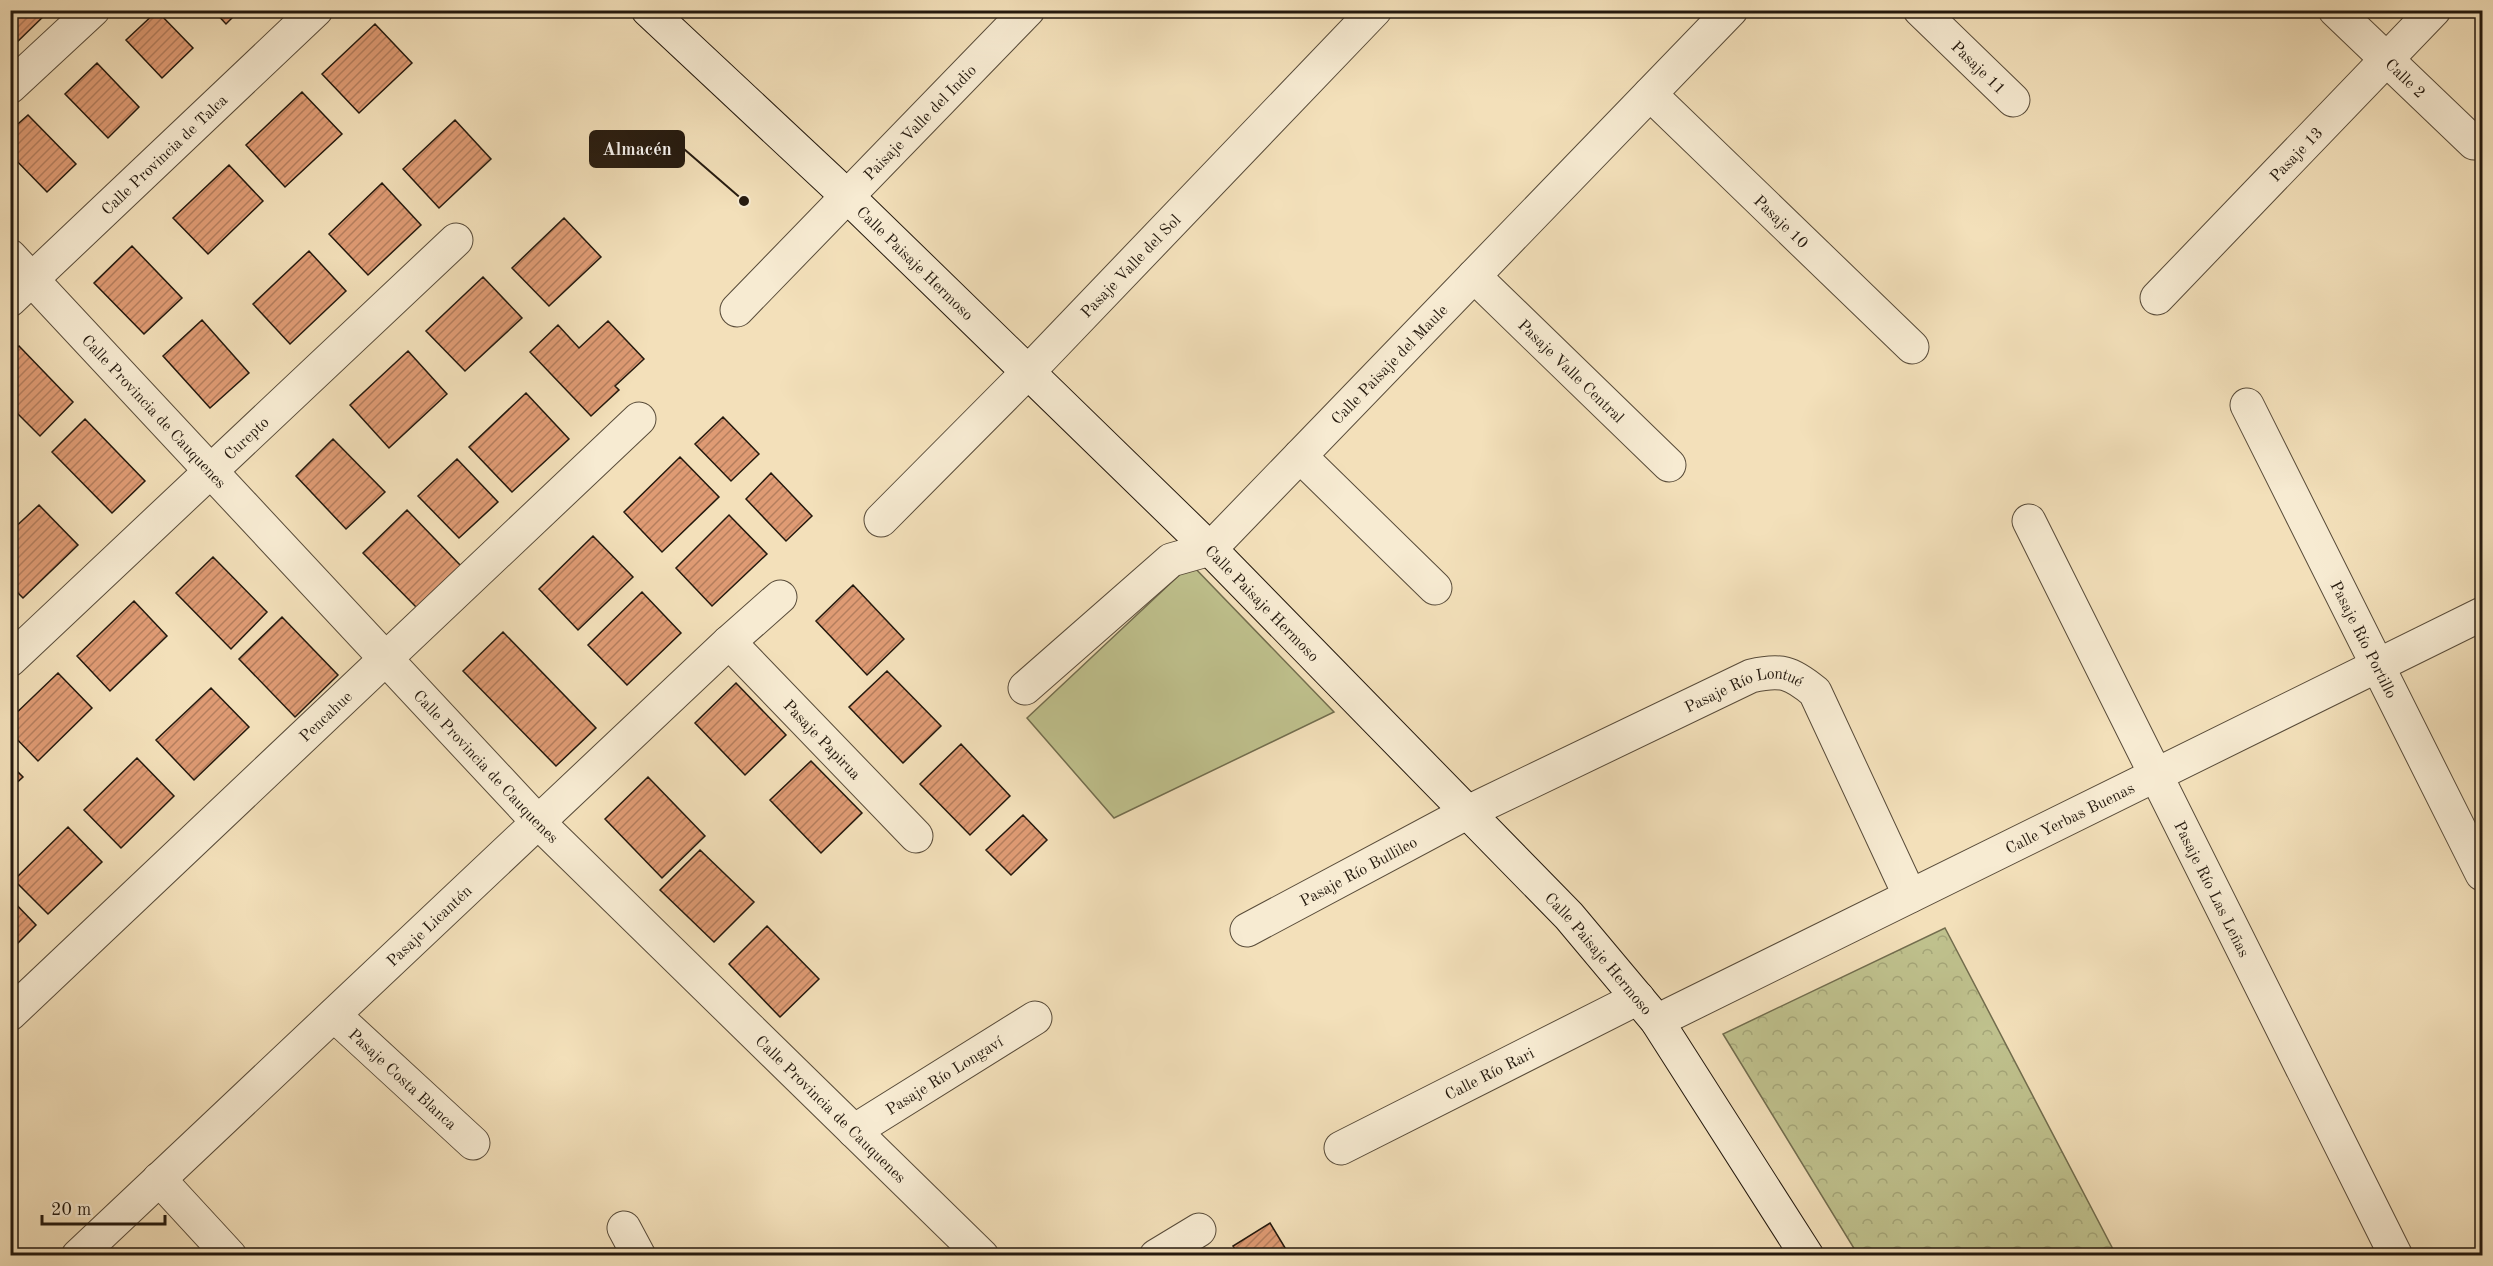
<svg xmlns="http://www.w3.org/2000/svg" width="2493" height="1266" font-family="'Old Standard TT',serif">
<style>
.grass{fill:#bfc18d;stroke:#726d4e;stroke-width:1.5}
.park{fill:url(#park-crowns);stroke:#726d4e;stroke-width:1.5}
.building{fill:url(#building-hatch);stroke:#24190e;stroke-width:1.5}
.lines{fill:none;stroke-linecap:round;stroke-linejoin:round}
.street-casing{stroke:#584b39;stroke-width:35}
.secondary-casing{stroke:#24190e;stroke-width:35}
.street{stroke:#f7ebd2;stroke-width:33}
.secondary{stroke:#f7ebd2;stroke-width:33}
.labels{text-anchor:middle;stroke-width:4.5;stroke-linejoin:round;paint-order:stroke}
.street-label{font-size:16px;fill:#24190e;stroke:#f7ebd2}
.leader{fill:none;stroke:#24190e;stroke-width:2}
.callout-dot{fill:#24190e;stroke:#f7ebd2;stroke-width:2}
.callout{fill:#24190e;stroke:#24190e;stroke-width:2}
.callout-label{font-size:18px;text-anchor:middle;font-weight:bold;fill:#fff}
</style>
<defs>
<pattern id="park-crowns" width="20" height="18" patternUnits="userSpaceOnUse" patternTransform="scale(1.5)"><rect width="20" height="18" fill="#bfc18d"/><path d="M2 6a3 3 0 1 1 6 0M12 15a3 3 0 1 1 6 0" fill="none" stroke="#a4a578"/></pattern>
<pattern id="building-hatch" width="6" height="6" patternUnits="userSpaceOnUse" patternTransform="scale(1.5)"><rect width="6" height="6" fill="#df9b74"/><path d="M-1 1l2-2M0 6l6-6M5 7l2-2" fill="none" stroke="#b57e5e"/></pattern>
</defs>
<rect width="100%" height="100%" fill="#f3e0ba"/>
<filter id="stains"><feTurbulence type="fractalNoise" baseFrequency=".00333" numOctaves="4"/><feColorMatrix values="0 0 0 0 .2 0 0 0 0 .09 0 0 0 0 .02 0 0 0 .5 -.17"/></filter>
<radialGradient id="worn" r=".72"><stop offset=".6" stop-color="#630" stop-opacity="0"/><stop offset="1" stop-color="#630" stop-opacity=".3"/></radialGradient>
<path class="grass" d="M1191,564l143,148 -220,106 -87,-100z"/>
<path class="park" d="M1945,928l171,327h-258l-135,-221z"/>
<path class="building" d="M10,10h40l-36,35 -4,-3z
M213,10h27l-14,14z
M157,11l36,37 -31,30 -36,-38z
M375,24l37,39 -53,50 -37,-39z
M97,63l42,44 -31,31 -43,-44z
M302,92l40,42 -57,53 -39,-42z
M28,115l48,49 -29,28 -37,-38v-23z
M455,120l36,39 -52,49 -36,-39z
M229,165l34,36 -55,53 -35,-36z
M382,183l39,42 -53,50 -39,-41z
M564,218l37,39 -52,49 -37,-38z
M132,246l50,52 -38,36 -50,-51z
M309,251l37,40 -56,53 -37,-40z
M483,277l39,41 -57,53 -39,-40z
M202,320l47,53 -39,35 -47,-52z
M608,321l36,38 -29,27 4,4 -28,26 -61,-64 28,-27 21,23z
M19,346l54,56 -33,34 -30,-30v-52z
M408,351l39,43 -58,54 -39,-43z
M526,393l43,46 -57,53 -43,-45z
M723,417l36,37 -28,27 -36,-37z
M85,419l60,62 -33,32 -60,-61z
M333,439l52,53 -39,37 -50,-53z
M680,457l39,40 -57,55 -38,-40z
M457,459l41,43 -39,36 -41,-42z
M771,473l41,43 -26,25 -40,-42z
M39,505l39,40 -55,53 -13,-13v-53z
M407,510l54,56 -44,42 -54,-55z
M729,515l38,39 -55,52 -36,-38z
M593,536l40,41 -55,53 -39,-41z
M213,557l54,55 -36,37 -55,-56z
M853,585l51,54 -37,36 -51,-54z
M642,592l39,41 -54,52 -39,-40z
M134,601l33,35 -57,55 -33,-35z
M282,617l56,58 -43,42 -56,-58z
M503,632l93,96 -40,38 -93,-95z
M887,671l54,55 -38,37 -54,-56z
M58,673l34,35 -54,53 -28,-29v-13z
M736,683l50,52 -41,40 -50,-52z
M211,688l38,39 -55,53 -38,-40z
M961,744l49,52 -40,39 -50,-51z
M137,758l37,38 -53,52 -37,-38z
M811,761l51,52 -41,40 -51,-53z
M10,764l13,13 -13,12z
M648,777l57,59 -43,42 -57,-59z
M1023,815l24,25 -36,35 -25,-25z
M68,827l34,35 -54,52 -34,-34z
M700,850l54,52 -40,40 -54,-52z
M10,898l26,27 -26,26z
M767,926l52,53 -39,38 -51,-53z
M1270,1223l20,33h-51l-6,-10z"/>
<g class="lines">
<defs>
<g id="street">
<path id="s1" d="M1920,10l93,90"/>
<path id="s2" d="M2335,10l139,133"/>
<path d="M10,87l83,-77"/>
<path id="s3" d="M1650,94l262,253"/>
<path id="s4" d="M10,256l529,567 443,433"/>
<path id="s5" d="M1474,276l195,189"/>
<path id="s6" d="M2157,298l277,-288"/>
<path id="s7" d="M10,300l306,-290"/>
<path id="s8" d="M737,310l291,-300"/>
<path id="s9" d="M2247,405l235,469"/>
<path d="M1300,456l135,132"/>
<path id="s10" d="M881,520l146,-147 348,-363"/>
<path id="s11" d="M2029,521l367,735"/>
<path id="s12" d="M729,642l187,194"/>
<path id="s13" d="M10,660l446,-420"/>
<path id="s14" d="M1025,688l146,-128 39,-11 521,-539"/>
<path id="s15" d="M1247,930l221,-118 283,-136c30,-7 40,-4 64,16l95,204"/>
<path id="s16" d="M10,1014l629,-595"/>
<path id="s17" d="M334,1015l139,128"/>
<path id="s18" d="M1657,1021l825,-407"/>
<path id="s19" d="M854,1131l181,-113"/>
<path id="s20" d="M1341,1148l297,-150"/>
<path d="M159,1179l71,77"/>
<path d="M624,1228l15,28"/>
<path id="s21" d="M78,1256l651,-614 51,-45"/>
<path d="M1156,1256l43,-26"/>
</g>
<g id="secondary">
<path id="s22" d="M648,10l199,186 363,353 359,367 88,105 150,235"/>
</g>
</defs>
<use href="#street" class="street-casing"/>
<use href="#secondary" class="secondary-casing"/>
<use href="#street" class="street"/>
<use href="#secondary" class="secondary"/>
</g>
<g class="labels">
<g class="street-label">
<text dy="6" stroke="none"><textPath href="#s1" startOffset="82">Pasaje 11</textPath></text>
<text dy="6" stroke="none"><textPath href="#s2" startOffset="98">Calle 2</textPath></text>
<text dy="6" stroke="none"><textPath href="#s8" startOffset="262">Paisaje Valle del Indio</textPath></text>
<text dy="6" stroke="none"><textPath href="#s7" startOffset="212">Calle Provincia de Talca</textPath></text>
<text dy="6" stroke="none"><textPath href="#s6" startOffset="200">Pasaje 13</textPath></text>
<text dy="6" stroke="none"><textPath href="#s3" startOffset="183">Pasaje 10</textPath></text>
<text dy="6" stroke="none"><textPath href="#s22" startOffset="368">Calle Paisaje Hermoso</textPath></text>
<text dy="6" stroke="none"><textPath href="#s10" startOffset="356">Pasaje Valle del Sol</textPath></text>
<text dy="6" stroke="none"><textPath href="#s14" startOffset="492">Calle Paisaje del Maule</textPath></text>
<text dy="6" stroke="none"><textPath href="#s5" startOffset="136">Pasaje Valle Central</textPath></text>
<text dy="6" stroke="none"><textPath href="#s4" startOffset="212">Calle Provincia de Cauquenes</textPath></text>
<text dy="6" stroke="none"><textPath href="#s13" startOffset="324">Curepto</textPath></text>
<text dy="6" stroke="none"><textPath href="#s22" startOffset="854">Calle Paisaje Hermoso</textPath></text>
<text dy="6" stroke="none"><textPath href="#s9" startOffset="262">Pasaje Río Portillo</textPath></text>
<text dy="6" stroke="none"><textPath href="#s15" startOffset="555">Pasaje Río Lontué</textPath></text>
<text dy="6" stroke="none"><textPath href="#s16" startOffset="434">Pencahue</textPath></text>
<text dy="6" stroke="none"><textPath href="#s12" startOffset="135">Pasaje Papirua</textPath></text>
<text dy="6" stroke="none"><textPath href="#s4" startOffset="698">Calle Provincia de Cauquenes</textPath></text>
<text dy="6" stroke="none"><textPath href="#s18" startOffset="460">Calle Yerbas Buenas</textPath></text>
<text dy="6" stroke="none"><textPath href="#s15" startOffset="126">Pasaje Río Bullileo</textPath></text>
<text dy="6" stroke="none"><textPath href="#s11" startOffset="411">Pasaje Río Las Leñas</textPath></text>
<text dy="6" stroke="none"><textPath href="#s21" startOffset="482">Pasaje Licantén</textPath></text>
<text dy="6" stroke="none"><textPath href="#s22" startOffset="1340">Calle Paisaje Hermoso</textPath></text>
<text dy="6" stroke="none"><textPath href="#s20" startOffset="166">Calle Río Rari</textPath></text>
<text dy="6" stroke="none"><textPath href="#s19" startOffset="106">Pasaje Río Longaví</textPath></text>
<text dy="6" stroke="none"><textPath href="#s17" startOffset="94">Pasaje Costa Blanca</textPath></text>
<text dy="6" stroke="none"><textPath href="#s4" startOffset="1184">Calle Provincia de Cauquenes</textPath></text>
</g>
</g>
<path class="leader" d="M744 201L684 149"/>
<circle class="callout-dot" cx="744" cy="201" r="6"/>
<rect class="callout" x="590" y="131" width="94" height="36" rx="6"/>
<g class="callout-label">
<text x="637" y="155">Almacén</text>
</g>
<rect width="2493" height="1266" fill="none" stroke="#f3e0ba" stroke-width="36"/>
<rect x="12" y="12" width="2469" height="1242" fill="none" stroke="#24190e" stroke-width="3"/>
<rect x="18" y="18" width="2457" height="1230" fill="none" stroke="#24190e" stroke-width="1.5"/>
<path d="M42 1215v9h123v-9" fill="none" stroke="#24190e" stroke-width="3"/>
<text x="51" y="1215" font-size="18" fill="#24190e" stroke="#f7ebd2" stroke-width="4.5" paint-order="stroke">20 m</text>
<rect width="100%" height="100%" filter="url(#stains)"/>
<rect width="100%" height="100%" fill="url(#worn)"/>
</svg>
